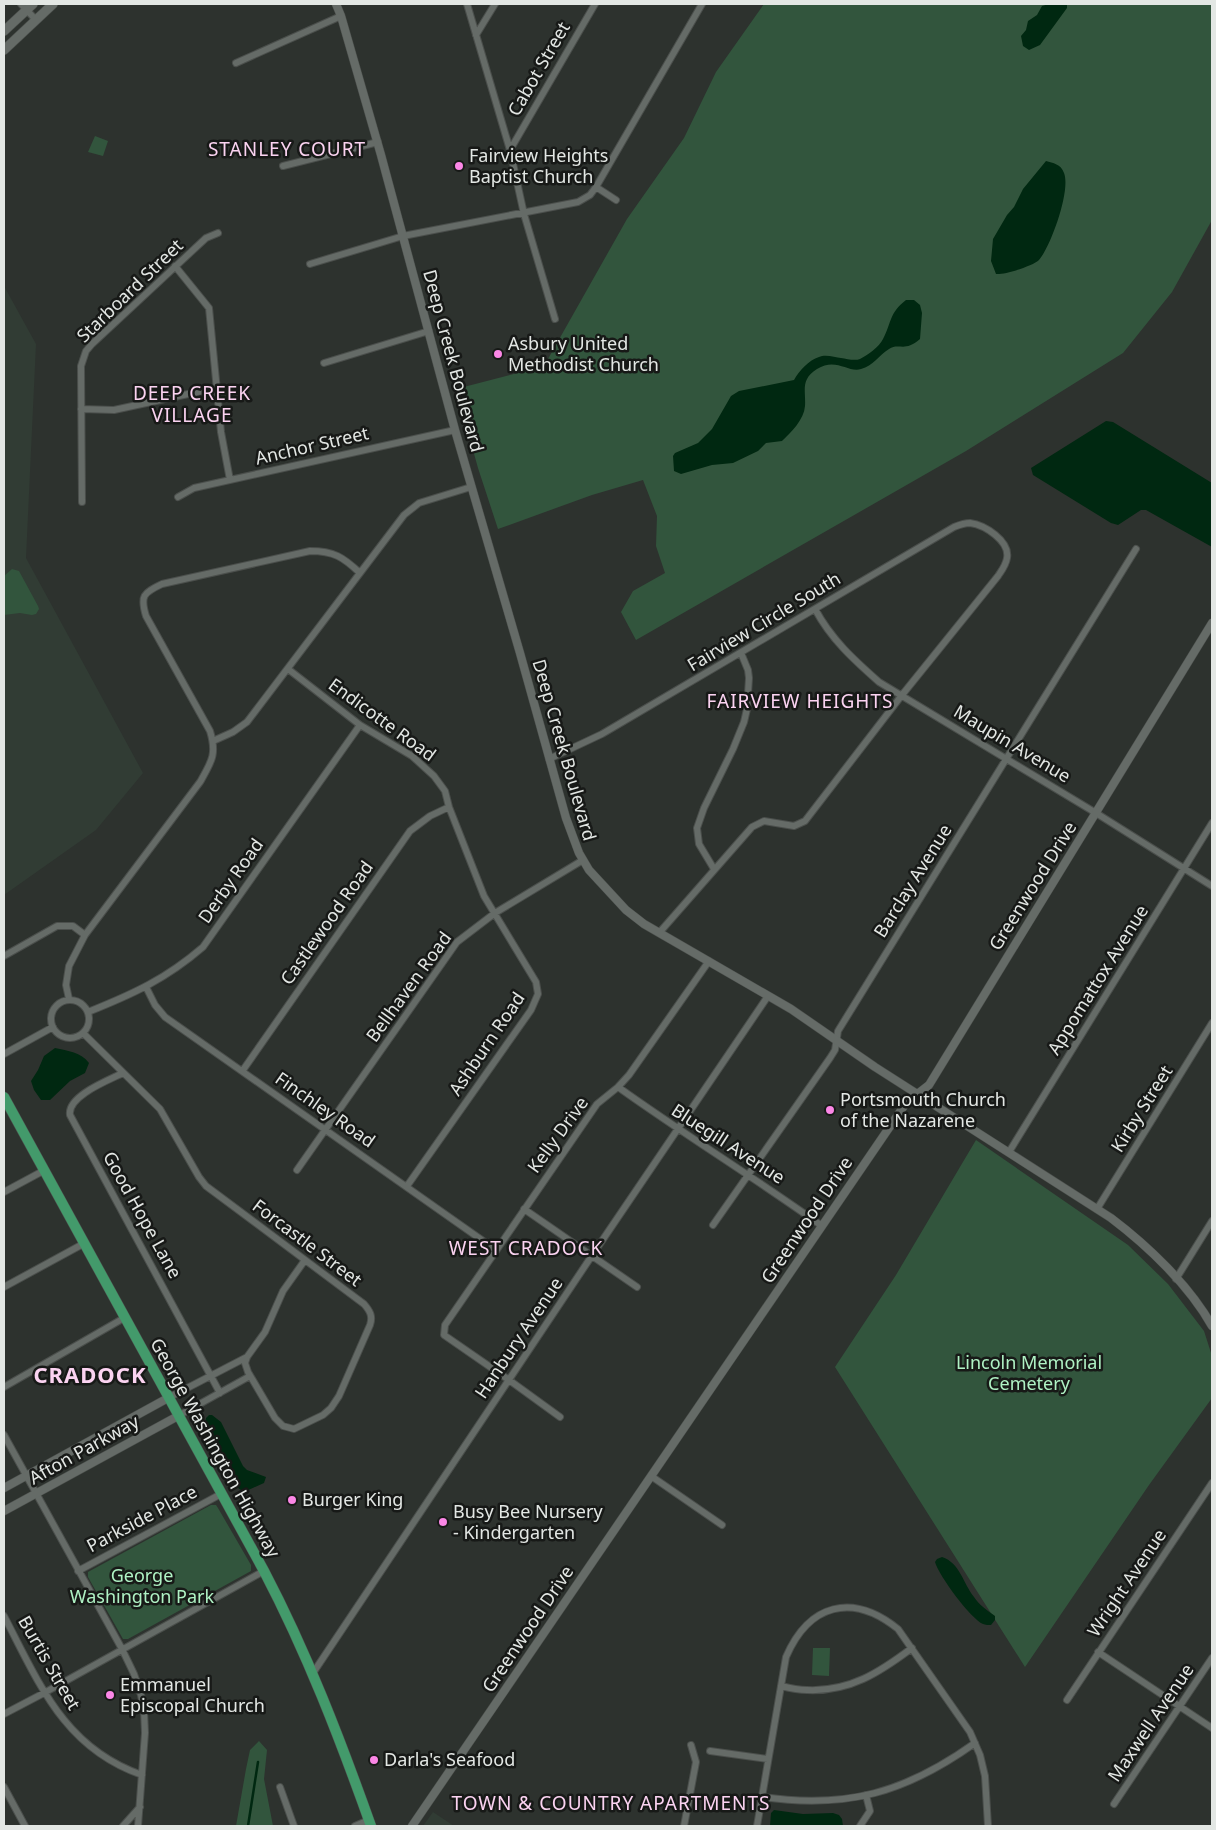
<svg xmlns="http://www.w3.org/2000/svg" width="1216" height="1830" font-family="'Noto Sans',sans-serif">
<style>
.built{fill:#313c34}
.green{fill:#32553d}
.water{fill:#002811}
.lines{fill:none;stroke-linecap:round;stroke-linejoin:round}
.stream{stroke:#002811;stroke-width:2.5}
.minor-casing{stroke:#4b4f4c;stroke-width:8}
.tertiary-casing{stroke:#4b4f4c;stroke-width:9}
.secondary-casing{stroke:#4b4f4c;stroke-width:10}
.primary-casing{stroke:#4b4f4c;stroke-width:11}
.minor{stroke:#656b67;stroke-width:6}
.tertiary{stroke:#656b67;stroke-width:8}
.secondary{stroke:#656b67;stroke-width:9}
.primary{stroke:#439a6b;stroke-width:10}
.poi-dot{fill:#fb87e6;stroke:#171917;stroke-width:2}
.labels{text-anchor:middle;stroke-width:5;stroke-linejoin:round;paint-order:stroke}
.street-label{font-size:18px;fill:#e3e7e4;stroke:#171917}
.poi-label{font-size:18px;fill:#e3e7e4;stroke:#171917;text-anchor:start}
.park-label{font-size:18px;fill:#aff2c4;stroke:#171917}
.neighbourhood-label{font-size:19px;letter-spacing:1px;fill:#fbd3f1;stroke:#171917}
.district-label{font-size:22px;font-weight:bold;letter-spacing:1px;fill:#fbd3f1;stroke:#171917}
</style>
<rect width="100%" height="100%" fill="#2d322e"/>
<path class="built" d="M4,286l32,58 -10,214 117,215 -47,57 -92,65z
M433,1812l21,14h-31z"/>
<path class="green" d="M764,4h448v216l-40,72 -49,61 -157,98 -330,189 -15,-28 12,-21 32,-18 -9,-27 1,-30 -14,-36 -51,15 -94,34 -20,-61 -22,-79 88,-23 83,-147 57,-81 32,-66z
M95,136l13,5 -5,15 -15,-4z
M12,569l7,2 19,35 1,3 -3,5 -4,1 -12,-2 -16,2v-39z
M976,1140l152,105 40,39 36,47 8,25v42l-63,87 -124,182 -190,-300 61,-92z
M211,1505h5l2,3 33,57v6l-123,68h-5l-35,-62v-5z
M813,1648h17l-1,28 -17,-1z
M259,1741l8,9 -3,29 9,47h-37l10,-57 4,-19z"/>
<path class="water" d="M1049,4h18v4l-27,37 -11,5 -6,-4 -2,-10 5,-6 2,-9 9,-6 5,-9z
M1046,161c7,2 15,3 18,12 7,17 -13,73 -25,87 -6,6 -35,15 -43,14l-5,-13 2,-22 14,-24 7,-8 9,-18z
M906,300h8l6,5 2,8 -2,26c-16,14 -21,3 -31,10 -10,6 -16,17 -28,20 -13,4 -25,-12 -44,0 -17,11 -11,21 -12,37 -1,14 -14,26 -23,35l-16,2 -8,8 -25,12 -21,2 -31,9 -7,-3 -1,-15 2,-3 23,-10 14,-14 19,-33 8,-5 55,-11c5,-9 15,-20 25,-23 6,-3 16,0 22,1 6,1 14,3 19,1 8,-4 19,-12 23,-20 9,-17 6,-26 23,-39z
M1106,421l7,1 99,61v64l-66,-37h-5l-23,15 -7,-2 -78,-48 -2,-7z
M55,1048c13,3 26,4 34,15l-4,10 -15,8 -20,19h-9l-7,-10 -3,-9 7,-11 6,-14z
M209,1415h3l9,7 22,44 4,4 19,7 -2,6 -20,9 -6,-4 -33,-62 1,-8z
M942,1557c18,6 21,26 32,40 5,8 13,13 21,19v4l-4,5c-2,0 -6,0 -8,-1 -12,-5 -44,-48 -48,-62l2,-3z
M774,1810l29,4 30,-1 6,2 3,4 1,7h-73l1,-13z"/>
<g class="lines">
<path class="stream" d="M248,1826l10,-64"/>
<defs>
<path id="minor" d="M21,4l15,16
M467,4l43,146 14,64 31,105
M476,35l19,-31
M236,63l105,-47
M510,150l85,-146
M283,166l95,-24
M596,187l20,13
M310,264l93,-28 175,-34 12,-7 6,-8 106,-183
M175,266l34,42 12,124 9,48
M324,363l105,-32
M81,409l33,1 102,-22
M178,497l16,-9 261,-58
M82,502l-1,-136 5,-15 6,-7 114,-106 12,-5
M815,609c16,30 38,50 64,73l217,131 116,73
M288,669l72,56 52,31 22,20 11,15 4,16 35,89 52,86 2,12 -7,16 -124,176
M213,741l20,-9 14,-10 113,-149
M549,759l53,-25 352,-207c5,-2 10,-4 16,-4 15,2 40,18 37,35 -1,7 -5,12 -9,18l-96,119 -97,126 -11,5 -30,-5 -12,6 -93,106
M714,869l-15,-25 -2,-16 7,-20 29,-59 11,-27 3,-13 2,-31 -1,-8 -7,-17
M4,956l53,-30h16l12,9
M146,987l9,18 10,12 331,233
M69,999l-3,-14 3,-19 16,-31 115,-153c12,-21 17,-28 10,-51l-64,-115c-6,-20 -3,-23 16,-32l148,-33c24,0 33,6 50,22l44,-58 15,-12 52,-16
M51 1019a19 19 0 1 1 38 0a19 19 0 1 1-38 0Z
M88,1012c45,-18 78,-33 115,-65l157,-222
M83,1033l77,76 39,68 7,9 158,118c6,7 9,12 6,21l-31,71 -8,12 -8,7 -29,14 -11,-3 -8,-8 -27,-46 -3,-9 2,-6 18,-25 18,-41 22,-31
M4,1054l49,-27
M243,1070l167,-239 20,-15 19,-9
M123,1073c-14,7 -56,23 -53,42l150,278
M618,1087c67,48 137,91 204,139
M1009,1152l203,-329
M297,1170l160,-228 38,-29 88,-53
M4,1192l39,-21
M524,1209l113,78
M1097,1209l115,-186
M713,1225l117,-167 5,-8 3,-19 298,-482
M1176,1279l36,-58
M4,1287l79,-43
M4,1387l120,-69
M168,1398l79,-41
M178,1416l72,-40
M560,1417l-51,-37 -65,-45 1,-10 152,-221 21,-17 11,-12 80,-114
M4,1435l118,214 12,25 7,21 3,15 1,23 -7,93
M651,1476l71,49
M78,1571l143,-77
M4,1616c35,67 60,132 138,159
M1098,1652l114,76
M313,1673l278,-416 177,-261
M781,1686c8,2 17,4 26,4 43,2 73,-18 105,-42
M1067,1700l145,-217
M4,1714l40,-21 220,-122
M710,1751l58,8
M4,1787l21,39
M280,1787l14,39
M762,1797c85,12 143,-4 213,-54
M1114,1804l98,-146
M123,1826l17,-19
M355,1826l14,-6
M684,1826l12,-64 -5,-17
M757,1826l29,-169c23,-53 66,-65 112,-28l72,103 10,23 5,21 3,50
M860,1826l10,-15 -4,-16"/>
<path id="tertiary" d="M336,4l5,12 40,139 74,275 65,223 46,165 13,35 10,17 37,40 18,14 147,85 84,58 236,151c37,28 78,67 101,108
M4,1488l164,-90
M4,1511l174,-95
M412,1826l494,-723 23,-18 283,-462"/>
<path id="secondary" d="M4,31l29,-27
M4,50l49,-46"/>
<path id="primary" d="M4,1097l260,474c43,82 76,168 107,255"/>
</defs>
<use href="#minor" class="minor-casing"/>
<use href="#tertiary" class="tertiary-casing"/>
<use href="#secondary" class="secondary-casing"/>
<use href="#primary" class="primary-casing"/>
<use href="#minor" class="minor"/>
<use href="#tertiary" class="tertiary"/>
<use href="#secondary" class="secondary"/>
<use href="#primary" class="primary"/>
</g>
<g class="poi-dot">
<circle cx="459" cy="166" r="5"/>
<circle cx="498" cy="354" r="5"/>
<circle cx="830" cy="1110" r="5"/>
<circle cx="292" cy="1500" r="5"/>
<circle cx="443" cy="1522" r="5"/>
<circle cx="110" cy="1695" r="5"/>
<circle cx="374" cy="1760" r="5"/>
</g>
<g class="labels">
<g class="street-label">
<text transform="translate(539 69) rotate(-60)" y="6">Cabot Street</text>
<text transform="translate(130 291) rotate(-44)" y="6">Starboard Street</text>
<text transform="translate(453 361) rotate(75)" y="6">Deep Creek Boulevard</text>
<text transform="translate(312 446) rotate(-13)" y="6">Anchor Street</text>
<text transform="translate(764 622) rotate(-31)" y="6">Fairview Circle South</text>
<text transform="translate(382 720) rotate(36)" y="6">Endicotte Road</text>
<text transform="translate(1012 744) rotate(31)" y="6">Maupin Avenue</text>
<text transform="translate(564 750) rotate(74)" y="6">Deep Creek Boulevard</text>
<text transform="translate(231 881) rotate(-55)" y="6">Derby Road</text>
<text transform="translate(913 881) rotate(-58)" y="6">Barclay Avenue</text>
<text transform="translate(1033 886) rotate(-58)" y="6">Greenwood Drive</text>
<text transform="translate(327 923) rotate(-55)" y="6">Castlewood Road</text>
<text transform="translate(1098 980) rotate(-58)" y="6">Appomattox Avenue</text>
<text transform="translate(409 987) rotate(-54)" y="6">Bellhaven Road</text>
<text transform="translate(487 1044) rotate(-56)" y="6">Ashburn Road</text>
<text transform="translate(1142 1109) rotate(-58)" y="6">Kirby Street</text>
<text transform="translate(325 1110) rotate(35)" y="6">Finchley Road</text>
<text transform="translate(558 1135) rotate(-54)" y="6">Kelly Drive</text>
<text transform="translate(728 1144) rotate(33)" y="6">Bluegill Avenue</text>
<text transform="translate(142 1215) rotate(61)" y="6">Good Hope Lane</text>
<text transform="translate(807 1220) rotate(-56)" y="6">Greenwood Drive</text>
<text transform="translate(307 1243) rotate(37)" y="6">Forcastle Street</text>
<text transform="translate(519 1338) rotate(-56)" y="6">Hanbury Avenue</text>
<text transform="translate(215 1448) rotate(61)" y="6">George Washington Highway</text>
<text transform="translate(84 1450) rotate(-29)" y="6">Afton Parkway</text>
<text transform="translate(142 1519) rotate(-28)" y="6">Parkside Place</text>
<text transform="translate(1127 1583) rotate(-56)" y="6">Wright Avenue</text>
<text transform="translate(528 1629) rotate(-56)" y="6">Greenwood Drive</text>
<text transform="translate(49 1663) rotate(60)" y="6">Burtis Street</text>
<text transform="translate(1151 1723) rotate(-56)" y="6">Maxwell Avenue</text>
</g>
<g class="poi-label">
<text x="469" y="162">Fairview Heights<tspan x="469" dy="21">Baptist Church</tspan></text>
<text x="508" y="350">Asbury United<tspan x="508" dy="21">Methodist Church</tspan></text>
<text x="840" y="1106">Portsmouth Church<tspan x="840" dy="21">of the Nazarene</tspan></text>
<text x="302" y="1506">Burger King</text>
<text x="453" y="1518">Busy Bee Nursery<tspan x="453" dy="21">- Kindergarten</tspan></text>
<text x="120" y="1691">Emmanuel<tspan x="120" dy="21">Episcopal Church</tspan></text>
<text x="384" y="1766">Darla's Seafood</text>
</g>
<g class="park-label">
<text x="1029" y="1369">Lincoln Memorial<tspan x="1029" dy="21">Cemetery</tspan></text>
<text x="142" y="1582">George<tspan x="142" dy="21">Washington Park</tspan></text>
</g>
<g class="neighbourhood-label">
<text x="287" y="156">STANLEY COURT</text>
<text x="192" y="400">DEEP CREEK<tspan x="192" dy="22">VILLAGE</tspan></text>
<text x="800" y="708">FAIRVIEW HEIGHTS</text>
<text x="526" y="1255">WEST CRADOCK</text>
<text x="611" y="1810">TOWN &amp; COUNTRY APARTMENTS</text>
</g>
<g class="district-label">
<text x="90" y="1383">CRADOCK</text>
</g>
</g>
<rect width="1216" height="1830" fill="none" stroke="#e3e7e4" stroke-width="10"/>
</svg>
